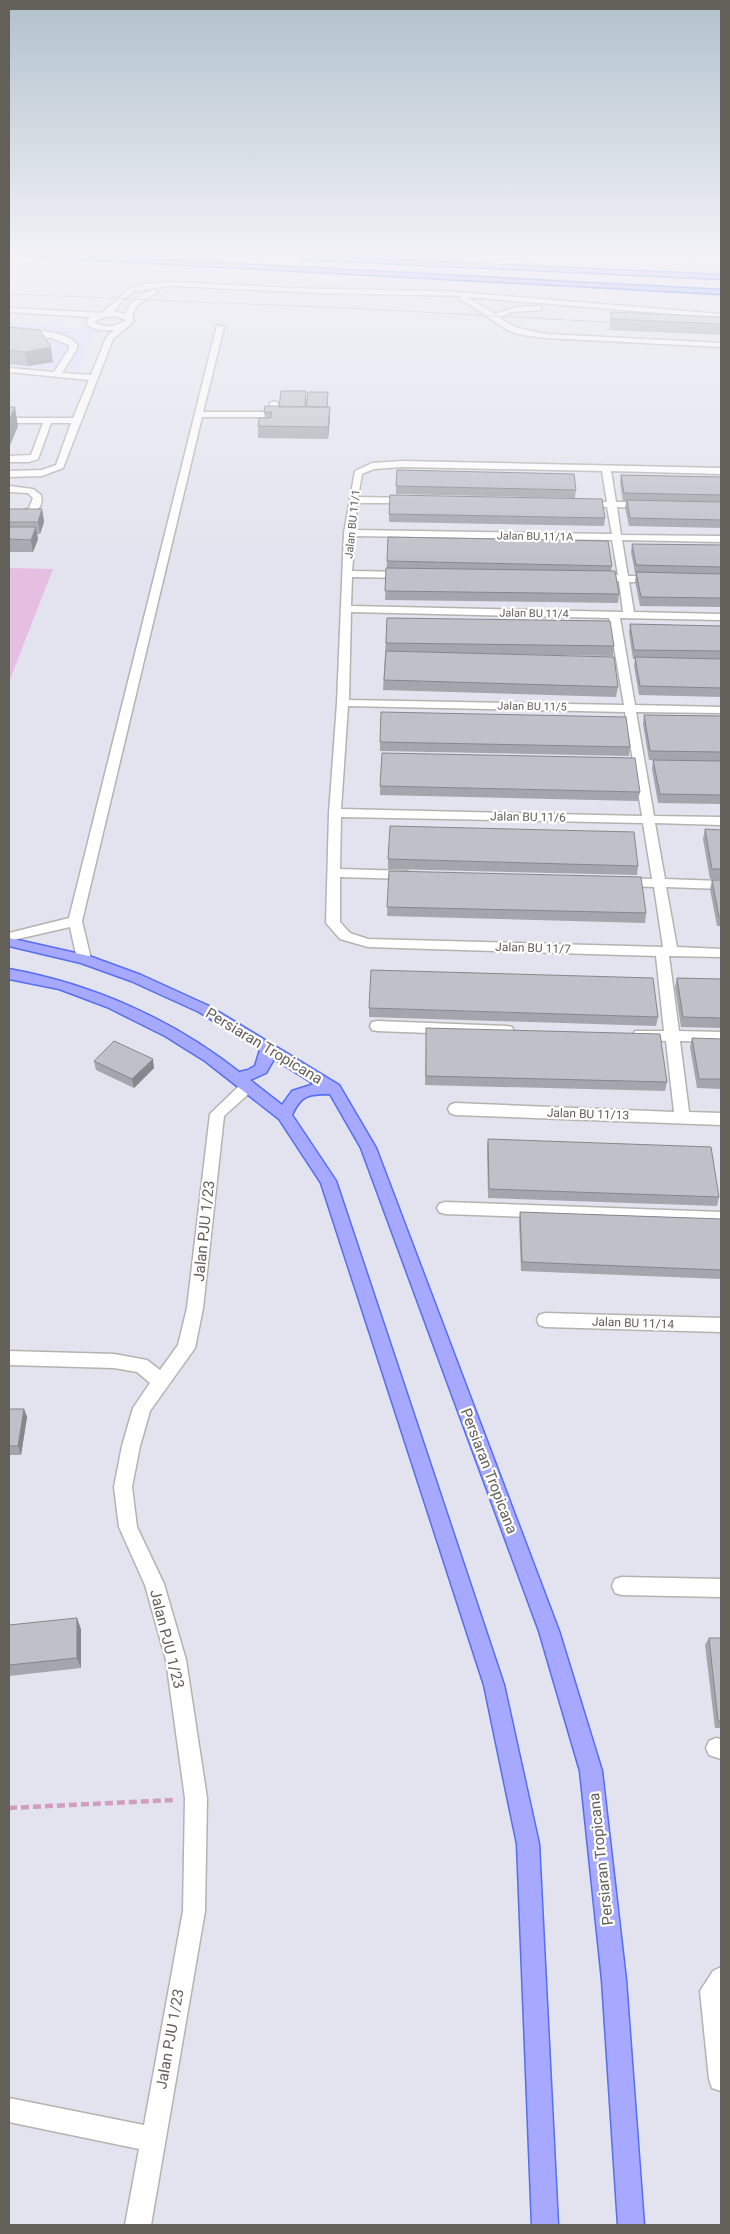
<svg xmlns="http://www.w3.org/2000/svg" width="730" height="2234" font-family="Roboto,sans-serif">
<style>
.commercial{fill:#d7dbfe}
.green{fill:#e6bee1}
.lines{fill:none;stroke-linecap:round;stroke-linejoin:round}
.minor-casing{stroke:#b5b3ae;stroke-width:3}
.major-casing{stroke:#556ef3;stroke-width:3}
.highway-casing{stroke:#002ef0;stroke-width:3}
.path{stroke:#d19dbd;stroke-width:4.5;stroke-dasharray:8 4;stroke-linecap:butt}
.minor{fill:#fff;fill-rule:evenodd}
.major{fill:#a6a9ff;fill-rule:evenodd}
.highway{fill:#8898fe;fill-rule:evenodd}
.tram{stroke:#afaead;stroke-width:1}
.wall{fill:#a3a6ac}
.shaded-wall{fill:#85878c}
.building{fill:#bec1c8;stroke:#85878c}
.labels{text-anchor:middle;stroke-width:4.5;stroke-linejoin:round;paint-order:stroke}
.far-street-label{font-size:11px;fill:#63605a;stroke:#fff}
.street-label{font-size:12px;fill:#63605a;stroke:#fff}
.near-street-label{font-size:15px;fill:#63605a;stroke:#fff}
</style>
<rect width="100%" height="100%" fill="#e2e3ee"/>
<path class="commercial" d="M9,323l87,7 -19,41 -68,-6z"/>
<path class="green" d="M9,568l44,1 -44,113z"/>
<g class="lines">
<defs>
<path id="minor" d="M559,252h37l-28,8 -2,-1v-2l7,-2 -94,12 -3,-2z
M673,252h10l38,16v4z
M170,282l150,7 125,2 276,23v4l-254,-21 28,17 21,-7 25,-1v4l-30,2 -11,6c14,11 29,13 47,16l174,9v4l-174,-9c-14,-2 -30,-2 -43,-10 -15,-9 -27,-21 -44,-28v-4l-140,-3 -150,-7 -35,5 -12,9 -9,11 11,3c6,-14 15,-21 29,-24l4,2c-13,8 -27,13 -25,30l-20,17 -50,129 -21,8 -33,1v-6l33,-1 14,-5 15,-42h-20l-13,36 -9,3h-20v-6l22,-1 12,-32h-34v-5h64l16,-38 -80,-8v-4l45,4 15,-23v-4l-17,-7 -43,-3v-4c20,0 52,-3 68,13v5l-15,24 29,2 15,-37 8,-8c-9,1 -19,1 -27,-6v-4l3,-3 -81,-5v-4l93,5 28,-25 15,-4zM116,316l10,4c-9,7 -21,8 -31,3v-2l10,-4z
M217,325l7,2 -21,85h68l-1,-9 4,-2 4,2 2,11 -4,3h-74l-120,504 9,38 -7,5 -7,-5 -7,-32 -61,14v-8l60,-15z
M402,461l319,7v6l-110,-3 5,31h29l5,3 -5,3 -28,-1 4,28 100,1v6l-99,-2 6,36h28l5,3 -5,3h-27l5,30 87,2v6l-101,-2 15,87 86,2v6l-85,-1 18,104 67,1v8l-66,-2 10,56 56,2v8l-55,-2 11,60 44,2v8l-52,-1 10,75 42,1v10l-41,-1 9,71 32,1v12l-266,-10 -5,-2 -2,-4 2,-4 5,-2 219,9 -8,-71 -31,-2 -2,-4 2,-4h29l-8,-75 -288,-9 -28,-8 -14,-16 3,-110 8,-110 7,-170 11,-62 17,-8zM402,467l200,4 5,31 -24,-1 -5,3 5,3h24l5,27 -257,-4 2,-27h56l2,-2 -5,-3 -52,-1 4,-23 12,-5zM355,536l257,4 6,35h-22l-5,3 5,3h23l4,31 -272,-6 1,-29 54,1 5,-3 -5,-3 -54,-1zM351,612l258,6 15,87 -275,-5zM348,706l277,6 17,104 -301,-7zM341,817l302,6 9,56 -29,-1 -6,4 6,4 31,1 9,60 -295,-8 -18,-6 -10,-11v-45l67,2 6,-4 -6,-4 -67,-2z
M9,486l24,3 8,6c5,18 -19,24 -32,27v-6l20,-8 4,-10 -5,-5 -19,-1z
M377,1021l130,5 5,1 2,4 -2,4 -5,1 -130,-5 -5,-1 -2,-4 2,-4z
M248,1081l5,1 2,4 -2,4 -29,26 -21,192 -8,40 -45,63 -10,35 -8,41 5,40 27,57 22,76 21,138 -2,113 -54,314h-26l14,-76 -130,-27v-24l135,27 39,-214 2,-113 -19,-138 -21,-75 -26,-58 -5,-40 8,-41 11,-38 17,-25 -13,-11 -23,-4 -105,-3v-14l105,3 33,6 13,10 18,-25 9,-37 23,-194 33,-32z
M445,1202l276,10v12l-276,-10 -6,-2 -2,-4 2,-4z
M545,1313l176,5v14l-176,-5 -6,-2 -2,-5 2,-5z
M622,1577l99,2v18l-99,-2 -7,-2 -3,-7 3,-7z
M716,1738l5,1v20l-12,-4 -3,-7 3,-7z
M721,1967v124l-9,-3 -3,-9 -9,-88 13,-20z"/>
<path id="major" d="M9,938l80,18 52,19 68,31 130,79 37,63 183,483 43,140 24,209 18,245h-26l-16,-245 -22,-209 -41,-140 -178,-483 -31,-54c-21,0 -29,1 -38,21l44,66 168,504 35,159 19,381h-26l-15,-381 -33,-159 -163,-502 -42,-64 -74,-58 -40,-25 -58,-29 -48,-18 -50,-10v-10c83,15 163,50 230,103l9,-2 7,-4 5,-16 -61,-38 -68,-31 -50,-18 -72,-17zM274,1059l40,25 -22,7 -10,14 -32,-25 16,-7z"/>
<path id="highway" d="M9,252l712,38v4l-712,-39z
M304,256l417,19v4l-419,-20 -1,-1z"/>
</defs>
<use href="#minor" class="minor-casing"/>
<use href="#major" class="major-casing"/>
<use href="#highway" class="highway-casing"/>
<path class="path" d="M9,1808l164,-8"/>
<use href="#minor" class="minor"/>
<use href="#major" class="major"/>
<use href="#highway" class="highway"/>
<path class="tram" d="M9,294l337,14 277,15"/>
</g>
<path class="wall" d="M611,312l110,5v18l-112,-5z
M9,327l44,35 -25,4 -19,-2z
M306,399v8l22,-7v7h2v12l-2,20 -70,-1v-12l7,-8 -1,-6z
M621,475l100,2v51l-92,-2 -4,-18 1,-6h-3l-3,-19z
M396,486l180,4 -1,8 -179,-4z
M9,509h33l2,13 -4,12h-3l1,5 -5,13h-24z
M389,514l216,4 -1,8 -215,-4z
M632,544l89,1v62l-81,-1 -5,-25 1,-7 -1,-1 -4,-21z
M387,561l225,5 -1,5 8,23 -1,9 -233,-3z
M387,618l227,28 -1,10 -121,-2 126,33 -2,10 -233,-7z
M630,624l91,2v71l-82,-2 -5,-29 1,-7h-2l-4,-26z
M644,715l77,1v88l-63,-1 -6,-34 1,-9h-4l-6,-36z
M380,742l250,5 -1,9 -249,-5z
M380,786l260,6 -2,9 -258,-6z
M705,829l16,1v49h-11l-7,-40z
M388,859l250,7 -1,9 -249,-6z
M389,871l257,42 -1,10 -258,-7z
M712,880h9v46h-4l-7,-37z
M677,978l44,1v49l-40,-1 -6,-40z
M369,1008l289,9 -2,9 -287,-9z
M426,1038l241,44 -2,9 -240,-6z
M692,1038l29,1v50l-24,-1 -7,-41z
M94,1061l60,7 -20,20 -38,-18z
M488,1139l231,58 -2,9 -229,-8 -1,-49z
M520,1212l201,7v60l-200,-8 -2,-50z
M9,1409h15l3,8 -6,38h-12z
M9,1625l72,4v39l-72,8z
M709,1638h12v90h-6l-10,-83z"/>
<path class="shaded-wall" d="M51,347l2,15 -25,4 -3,-14z
M15,407l3,19 -9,22v-28z
M330,407v12l-2,20v-12z
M42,509l2,13 -4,12 -2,-12z
M36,527l2,12 -5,13 -2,-12z
M153,1059l1,9 -20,20 -2,-9z
M24,1409l3,8 -6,38 -3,-9z
M77,1618l4,11v39l-4,-10z"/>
<path class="building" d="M611,312l110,5v7l-110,-5z
M9,327l31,3 11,17 -26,5 -16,-2z
M281,391h25l-1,16h-26z
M308,392h20l-1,15h-21z
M265,406l65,1 -2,20 -70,-1 1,-8h12l1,-6h-8z
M9,407h6l-6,13z
M397,470l177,4 2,16 -180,-4z
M621,475l100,2v18l-97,-2z
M390,495l212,4 3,19 -216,-4z
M627,500l94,2v18l-91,-2z
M9,509h33l-4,13h-29z
M9,527h27l-5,13 -22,-1z
M388,537l220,4 4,25 -225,-5z
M632,544l89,1v22l-85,-2z
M386,568l229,3 4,23 -234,-3z
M636,572l85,2v24l-80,-1z
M387,618l223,3 4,25 -228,-3z
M630,624l91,2v25l-87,-1z
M386,651l228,6 4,30 -234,-7z
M635,657l86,2v29l-81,-2z
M381,712l245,5 4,30 -250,-5z
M644,715l77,1v36l-71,-1z
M382,753l253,5 5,34 -260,-6z
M653,760l68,1v34l-61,-1z
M390,826l244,6 4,34 -250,-7z
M705,829l16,1v39h-9z
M389,871l252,6 5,36 -259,-6z
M712,880h9v37h-2z
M371,970l282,8 5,39 -289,-9z
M677,978l44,1v39l-38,-1z
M426,1028l234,6 7,48 -241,-6z
M692,1038l29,1v40h-22z
M114,1041l39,18 -21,20 -38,-18z
M488,1139l223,8 8,50 -230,-8z
M520,1212l201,7v51l-199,-8z
M9,1409h15l-6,37h-9z
M77,1618v40l-68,7v-40z
M709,1638h12v83h-3z"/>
<linearGradient id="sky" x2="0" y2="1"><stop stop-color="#b1c1cc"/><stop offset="0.45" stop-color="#f2f2f7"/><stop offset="1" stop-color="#f2f2f7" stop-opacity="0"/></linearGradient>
<rect width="730" height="565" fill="url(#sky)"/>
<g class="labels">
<g class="far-street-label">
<text transform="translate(352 524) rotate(-84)" y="4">Jalan BU 11/1</text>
<text transform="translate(535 536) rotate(1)" y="4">Jalan BU 11/1A</text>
<text transform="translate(534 613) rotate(1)" y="4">Jalan BU 11/4</text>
<text transform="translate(532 706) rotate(1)" y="4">Jalan BU 11/5</text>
</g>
<g class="street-label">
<text transform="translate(528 817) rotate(1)" y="4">Jalan BU 11/6</text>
<text transform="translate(533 948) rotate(2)" y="4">Jalan BU 11/7</text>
<text transform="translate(588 1114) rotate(2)" y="4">Jalan BU 11/13</text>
<text transform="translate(633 1323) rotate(2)" y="4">Jalan BU 11/14</text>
</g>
<g class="near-street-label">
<text transform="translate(264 1046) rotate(31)" y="5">Persiaran Tropicana</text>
<text transform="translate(204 1231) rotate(-84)" y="5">Jalan PJU 1/23</text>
<text transform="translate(489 1471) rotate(69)" y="5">Persiaran Tropicana</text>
<text transform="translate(167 1639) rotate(76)" y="5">Jalan PJU 1/23</text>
<text transform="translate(601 1859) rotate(-96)" y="5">Persiaran Tropicana</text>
<text transform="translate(170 2039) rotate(-80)" y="5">Jalan PJU 1/23</text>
</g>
</g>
<rect width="730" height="2234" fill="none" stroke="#63605a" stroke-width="20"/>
</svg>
